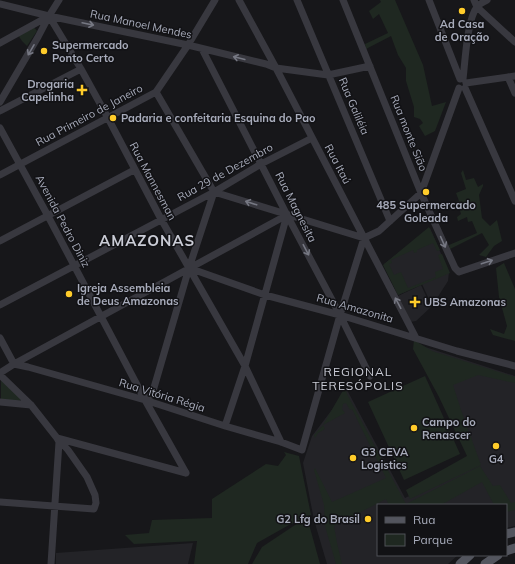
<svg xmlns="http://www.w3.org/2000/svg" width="515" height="564" font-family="Mulish,sans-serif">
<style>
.built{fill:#232327}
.green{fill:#1f2821}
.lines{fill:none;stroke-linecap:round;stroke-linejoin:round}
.minor{stroke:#38383f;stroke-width:7}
.major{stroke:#53555e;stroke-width:9}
.oneway{stroke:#767883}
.poi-dot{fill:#ffcc2a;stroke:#121215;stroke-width:1.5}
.labels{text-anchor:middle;stroke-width:3;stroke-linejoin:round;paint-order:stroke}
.street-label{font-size:11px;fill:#a8acbb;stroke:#121215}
.poi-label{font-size:11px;font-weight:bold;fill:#a8acbb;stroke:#121215;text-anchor:start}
.neighbourhood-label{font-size:12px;letter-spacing:1px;fill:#caccd6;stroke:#121215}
.district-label{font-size:15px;font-weight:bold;letter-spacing:1px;fill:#caccd6;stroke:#121215}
</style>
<rect width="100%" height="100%" fill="#17171a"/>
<path class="built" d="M430,228l19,44 -1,9 -16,25 -10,-22 -24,11 -14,-31z
M421,285l10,22 -15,14 -6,1 -12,-26z
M419,345l96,31v150l-9,2v-23h-128v50h80l-10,9h-121l-13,-44 -11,-57 9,-27 35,-46 58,108 74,-36z
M193,543l-5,21h-132v-11z"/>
<path class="green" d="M380,0h15l28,65 9,41 14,-4 -11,29 -10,5 -6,-10 4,-3 -3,-4 -6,-2v-10l-8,-26v-13l-8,-13 -7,-19 -25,13 -1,-5 23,-11 -9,-19 -6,5 -4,-8 12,-9z
M33,26l4,5 -10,15 -5,-5 -4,-6z
M463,170l3,10 8,-2 4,9 5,-3v2l-4,9 3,23 8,8 7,-6 5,21 -8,5 -8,11 -7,-2 10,-10 -7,-12 -32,16 -1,-4 28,-12 -5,-12 -4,1 -1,-5 -9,4 -1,-4 4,-3 -3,-10 -23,7 -1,-2 25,-8 -3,-8 10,-4 -5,-16z
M429,227l11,23 -3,1 -4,-8 -16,7v2l-3,1 -1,-3 -22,10 1,3 -3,1 5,11 7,-3 7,16 28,-11 -1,-5 8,-3 -5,-14 4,-1 8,19 -52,22 -15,-30z
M504,263l11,26v52l-22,-6 -3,-6 14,5 3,-8 -8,-29 -3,-29z
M414,340l18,11 83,26v6l-37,-8 -25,10 8,25 20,55 -71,34 -4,-9 61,-34 -28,-59 -26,-48z
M425,376l35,78 -56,26 -36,-78z
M1,379l23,21 -23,2z
M345,387l2,7 44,82 15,28 74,-38 13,20 7,-1 11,18 4,-1v8l-9,2v-7h-12l-12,-23 -41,23h-52l-3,-6 -52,27 3,17 5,21h-6l-11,-38 -1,-21 -10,-35 1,-2 17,34 54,-24 -34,-69 -2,1 -4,-7 -3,1 -1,5 3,4 -22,12 2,4 -7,4 -3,5 -1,-3 9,-10z
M284,452l15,4 12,59 -22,10 -32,18 -9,21h-54l3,-23 -63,3 -9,-9 24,-2 3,-13 60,-2v-19l54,-35 12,2 8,-11z
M307,517l13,47h-68l10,-17z"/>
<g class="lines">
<path class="minor" d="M239,0l37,68 140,270
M297,0l93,221
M343,0l78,193 34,75 4,4 56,-19
M429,0l31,79
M474,0l3,7 38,35
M0,4l49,12 139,29 78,19 10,4 52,7 42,-9
M49,16l32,53 27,49 53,101 84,147 36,76
M0,43l49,-27
M202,49l85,166 53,100 30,61
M508,77l7,16
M463,79c2,-16 4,-60 14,-72 2,-3 7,-5 10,-7
M466,83l49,-7
M465,88l50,113
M156,92l58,100
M0,102l38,-65 11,-21 10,-16
M0,111l81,-42
M0,128l48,88 97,184 41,73
M0,175l156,-83 32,-47 27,-45
M214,192l150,46
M364,238l15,-7 42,-38 38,-105
M0,241l134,-71
M189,268l76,27 75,20 117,36 58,15
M0,305l214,-113 47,-28 51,-26
M0,338l14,26 14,3 117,33 80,26 56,16 21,8 38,-135 24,-77
M0,373l14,-9 273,-149
M0,375l31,30 26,33 2,4 -8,122
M145,400l5,-4 3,-5 36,-123 25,-76
M0,402l31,3
M225,426l20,-60 42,-151
M57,438l129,35
M0,502l94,7 2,-6 -1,-8 -8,-18 -19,-27 -11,-12"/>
<path class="major" d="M506,534l9,-2
M506,551l9,-3
M460,564l10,-9
M485,564l13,-9"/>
</g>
<defs><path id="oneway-shaft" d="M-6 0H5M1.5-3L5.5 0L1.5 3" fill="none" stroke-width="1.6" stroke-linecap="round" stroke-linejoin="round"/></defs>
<g class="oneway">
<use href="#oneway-shaft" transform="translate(88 24) rotate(12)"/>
<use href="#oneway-shaft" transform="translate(31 50) rotate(120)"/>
<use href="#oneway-shaft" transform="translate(239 58) rotate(-166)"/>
<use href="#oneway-shaft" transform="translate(251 203) rotate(-162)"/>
<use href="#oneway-shaft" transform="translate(443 242) rotate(66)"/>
<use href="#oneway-shaft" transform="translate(306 250) rotate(62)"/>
<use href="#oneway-shaft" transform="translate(487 262) rotate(-18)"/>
<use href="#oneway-shaft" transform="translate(398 303) rotate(-118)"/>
</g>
<g class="poi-dot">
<circle cx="462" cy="11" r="4"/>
<circle cx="44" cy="51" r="4"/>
<path d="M80 84h4v4h4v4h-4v4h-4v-4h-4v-4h4z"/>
<circle cx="113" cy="118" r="4"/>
<circle cx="426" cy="192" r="4"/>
<circle cx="69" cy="294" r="4"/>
<path d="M413 296h4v4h4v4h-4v4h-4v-4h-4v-4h4z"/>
<circle cx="414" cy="428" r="4"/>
<circle cx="496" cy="446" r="4"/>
<circle cx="353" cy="458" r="4"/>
<circle cx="368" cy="519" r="4"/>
</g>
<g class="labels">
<g class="street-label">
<text transform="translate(141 24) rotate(12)" y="4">Rua Manoel Mendes</text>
<text transform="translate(354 106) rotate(67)" y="4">Rua Galiléia</text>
<text transform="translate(89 115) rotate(-28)" y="4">Rua Primeiro de Janeiro</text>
<text transform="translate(409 133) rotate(68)" y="4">Rua monte Sião</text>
<text transform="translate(338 164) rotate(62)" y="4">Rua Itaú</text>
<text transform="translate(225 172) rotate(-29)" y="4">Rua 29 de Dezembro</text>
<text transform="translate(153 181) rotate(62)" y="4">Rua Mannesman</text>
<text transform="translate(296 207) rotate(63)" y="4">Rua Magnesita</text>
<text transform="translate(63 221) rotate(62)" y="4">Avenida Pedro Diniz</text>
<text transform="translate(355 308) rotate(16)" y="4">Rua Amazonita</text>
<text transform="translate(162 395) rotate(17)" y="4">Rua Vitória Régia</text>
</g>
<g class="poi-label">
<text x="462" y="28" text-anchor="middle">Ad Casa<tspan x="462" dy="13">de Oração</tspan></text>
<text x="52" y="49">Supermercado<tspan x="52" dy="13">Ponto Certo</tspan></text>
<text x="74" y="88" text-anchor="end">Drogaria<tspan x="74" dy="13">Capelinha</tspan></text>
<text x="121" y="122">Padaria e confeitaria Esquina do Pao</text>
<text x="426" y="209" text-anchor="middle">485 Supermercado<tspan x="426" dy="13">Goleada</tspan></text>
<text x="77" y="292">Igreja Assembleia<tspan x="77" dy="13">de Deus Amazonas</tspan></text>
<text x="424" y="306">UBS Amazonas</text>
<text x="422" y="426">Campo do<tspan x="422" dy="13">Renascer</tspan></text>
<text x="361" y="456">G3 CEVA<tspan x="361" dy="13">Logistics</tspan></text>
<text x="496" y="463" text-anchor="middle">G4</text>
<text x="360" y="523" text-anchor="end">G2 Lfg do Brasil</text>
</g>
<g class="neighbourhood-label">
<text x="358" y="376">REGIONAL<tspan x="358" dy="14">TERESÓPOLIS</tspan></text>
</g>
<g class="district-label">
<text x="147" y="246">AMAZONAS</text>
</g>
</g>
<rect x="377" y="504" width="130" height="52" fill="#121215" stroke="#4e5057"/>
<rect x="385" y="517" width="20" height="6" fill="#53555e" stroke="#4e5057"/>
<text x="413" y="524" font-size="12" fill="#a8acbb">Rua</text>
<rect x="385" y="534" width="20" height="12" fill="#1f2821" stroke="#4e5057"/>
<text x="413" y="544" font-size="12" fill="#a8acbb">Parque</text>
</svg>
